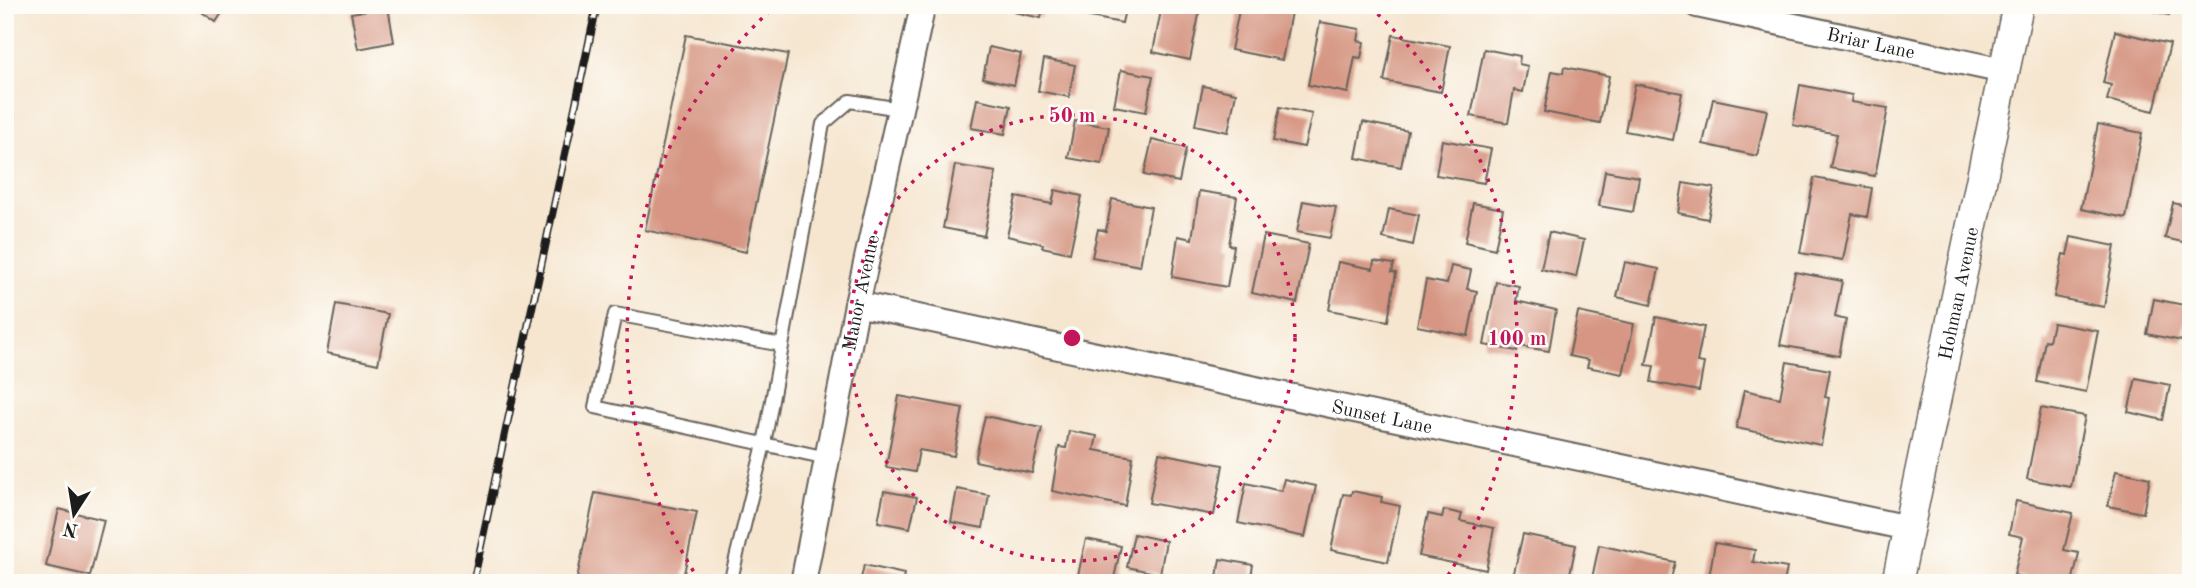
<svg xmlns="http://www.w3.org/2000/svg" width="2196" height="588" font-family="'Old Standard TT',serif">
<style>
.building{fill:#d69683}
.lines{fill:none;stroke-linecap:round;stroke-linejoin:round}
.service-casing{stroke:#68635b;stroke-width:16}
.minor-casing{stroke:#68635b;stroke-width:28}
.tertiary-casing{stroke:#68635b;stroke-width:33}
.service{stroke:#fff;stroke-width:12}
.minor{stroke:#fff;stroke-width:24}
.tertiary{stroke:#fff;stroke-width:30}
.rail-casing{stroke:#1c1c1c;stroke-width:8}
.rail{stroke:#fdfcf7;stroke-width:5;stroke-dasharray:16;stroke-linecap:butt}
.ring{fill:none;stroke:#c2185b;stroke-width:3.5;stroke-dasharray:3.5 7}
.labels{text-anchor:middle;stroke-width:5;stroke-linejoin:round;paint-order:stroke}
.street-label{font-size:19px;fill:#1c1c1c;stroke:#fdfcf7}
.centre{fill:#c2185b;stroke:#fdfcf7;stroke-width:3.5}
.ring-label{font-size:21px;text-anchor:middle;font-weight:bold;fill:#c2185b;stroke:#fdfcf7;stroke-width:5;stroke-linejoin:round;paint-order:stroke}
</style>
<rect width="100%" height="100%" fill="#fdfcf7"/>
<filter id="ink" filterUnits="userSpaceOnUse"><feTurbulence type="fractalNoise" baseFrequency=".0143" numOctaves="2"/><feDisplacementMap in="SourceGraphic" scale="14" xChannelSelector="R" yChannelSelector="G"/><feConvolveMatrix kernelMatrix="1 2 1 2 8 2 1 2 1" color-interpolation-filters="sRGB"/></filter>
<filter id="wash" filterUnits="userSpaceOnUse"><feTurbulence type="fractalNoise" baseFrequency=".00686" numOctaves="4" result="noise"/><feDisplacementMap in="SourceGraphic" scale="28" xChannelSelector="R" yChannelSelector="G"/><feGaussianBlur stdDeviation="1.57" result="paint"/><feColorMatrix in="noise" values="0 0 0 0 0 0 0 0 0 0 0 0 0 0 0 0 0 1.4 0 .05"/><feComposite in="paint" operator="in"/></filter>
<g filter="url(#wash)">
<rect width="100%" height="100%" fill="#f6e6d0"/>
<g id="blocks">
<path class="building" d="M192,5h35l-11,17z
M1016,5h27l-2,13 -27,-6z
M1066,5h60l-4,18 -58,-11z
M1162,5h39l-11,55 -37,-8z
M1240,5h15l36,7 -9,48 -51,-10z
M2130,5h41l-2,10z
M388,7l6,35 -36,7 -7,-36z
M1320,22l40,7 -2,12 6,1 -3,16 -6,-1 -7,36 -40,-8z
M2115,31l55,13 -16,67 -47,-11 4,-15 -8,-2z
M686,35l102,19 -42,198 -101,-22z
M1393,35l57,11 -9,46 -57,-11z
M989,47l32,7 -7,31 -31,-7z
M1484,49l36,7 -1,8 9,2 -5,26 -9,-2 -6,33 -37,-7z
M1044,59l31,6 -6,32 -31,-6z
M1564,67l45,9 -9,47 -56,-11 8,-41 11,2z
M1121,70l32,6 -7,36 -32,-6z
M1635,84l47,9 -9,47 -48,-9z
M1800,85l52,10 -1,7 37,6 -13,68 -45,-8 7,-34 -44,-9z
M1203,86l33,7 -8,39 -33,-7z
M977,99l34,7 -6,28 -34,-6z
M1713,99l54,11 -10,46 -54,-12z
M1280,107l32,7 -8,33 -31,-6z
M1075,121l34,6 -7,37 -34,-6z
M1363,122l45,9 -7,36 -45,-9z
M2098,124l44,9 -16,85 -45,-9z
M1152,140l34,8 -7,34 -35,-7z
M1442,140l49,9 -7,34 -48,-8z
M955,165l41,7 -12,64 -41,-8z
M1605,171l34,6 -6,35 -34,-6z
M1814,178l58,10 -5,29 -15,-3 -9,46 -43,-7z
M1683,183l31,5 -6,31 -30,-6z
M1055,190l27,6 -12,57 -28,-6 1,-3 -36,-8 9,-39 36,7z
M1199,191l38,6 -8,48 5,1 -7,41 -55,-10 6,-41 14,3z
M1112,199l39,8 -11,59 -48,-9 6,-28 8,2z
M1303,201l33,6 -6,31 -33,-6z
M1473,203l30,6 -8,40 -30,-7z
M2173,203l18,4v37l-26,-6z
M1389,209l30,6 -6,30 -30,-7z
M1549,232l35,8 -8,37 -35,-8z
M1264,235l45,9 -12,59 -45,-10z
M2071,237l44,9 -11,61 -50,-10 9,-43 4,1z
M1374,261l20,3 -2,8 4,1 -8,48 -59,-11 9,-48 35,7z
M1625,262l34,7 -8,36 -34,-8z
M1451,266l20,4 -4,19 10,2 -9,45 -51,-10 9,-46 21,4z
M1795,272l47,9 -7,36 11,3 -7,36 -59,-11z
M1496,282l23,4 -3,15 40,9 -7,41 -31,-5 -1,5 -33,-6z
M2154,299l35,7 -7,35 -35,-7z
M336,304l52,10 -10,50 -51,-11z
M1578,312l56,12 -11,50 -36,-7 2,-7 -20,-4z
M1656,317l48,10 -7,35 7,1 -5,28 -48,-9 3,-16 -8,-1z
M2053,323l45,8 -12,61 -49,-10 8,-42 4,1z
M1787,362l43,8 -5,27 4,1 -8,47 -85,-17 8,-38 36,8z
M2136,378l34,7 -7,35 -35,-8z
M899,396l64,12 -9,48 -35,-6 -4,22 -29,-5z
M5,402l6,1 -5,19h-1z
M2041,408l44,8 -14,71 -44,-8z
M985,416l57,12 -10,45 -57,-12z
M1069,431l28,5 -3,14 39,7 -8,49 -73,-15 7,-44 7,1z
M1159,453l64,12 -9,50 -65,-12z
M2116,471l34,7 -7,35 -35,-7z
M1284,479l32,7 -11,51 -67,-14 8,-40 35,8z
M957,489l32,6 -6,33 -32,-6z
M884,491l33,6 -7,31 -32,-6z
M1352,491l30,6 -1,5 19,4 -12,56 -57,-12 12,-56 8,1z
M595,493l102,19 -15,71h-106z
M2016,501l57,12 -9,37 15,3 -7,30h-24l-34,-8 9,-38 -14,-3z
M59,509l45,11 -14,56 -44,-10z
M1444,510l18,4 -2,7 34,7 -8,42 -67,-14 9,-42 14,3z
M1134,534l32,7 -6,33 -33,-7z
M1523,534l53,11 -8,38h-28l-27,-6z
M1086,539l35,7 -8,37 -35,-8z
M1715,543l40,7 -2,12 34,6 -3,15h-76z
M1599,545l76,17 -5,21h-79z
M1220,559l33,6 -3,18h-34z
M864,565l40,9 -2,9h-42z"/>
</g>
</g>
<g filter="url(#ink)">
<use href="#blocks" fill-opacity="0" stroke="#68635b" stroke-width="2"/>
<g class="lines">
<defs>
<path id="service" d="M782,345l-167,-31 -20,93 232,51
M730,583l34,-139 59,-320 27,-23 50,8"/>
<g id="minor">
<path id="s1" d="M1697,5l307,66"/>
<path id="s2" d="M857,304l1051,224"/>
<path id="s3" d="M803,583l54,-279 66,-299"/>
</g>
<g id="tertiary">
<path id="s4" d="M1897,583l121,-578"/>
</g>
</defs>
<use href="#service" class="service-casing"/>
<use href="#minor" class="minor-casing"/>
<use href="#tertiary" class="tertiary-casing"/>
<use href="#service" class="service"/>
<use href="#minor" class="minor"/>
<use href="#tertiary" class="tertiary"/>
<defs>
<path id="rail" d="M473,583l124,-578"/>
</defs>
<use href="#rail" class="rail-casing"/>
<use href="#rail" class="rail"/>
</g>
</g>
<g class="ring">
<circle cx="1072" cy="338" r="223"/>
<path d="M699 580A445 445 0 0 1 774 7M1370 7A445 445 0 0 1 1445 580"/>
</g>
<g class="labels">
<g class="street-label">
<text dy="7" stroke="none"><textPath href="#s1" startOffset="178">Briar Lane</textPath></text>
<text dy="7" stroke="none"><textPath href="#s3" startOffset="296">Manor Avenue</textPath></text>
<text dy="7" stroke="none"><textPath href="#s4" startOffset="296">Hohman Avenue</textPath></text>
<text dy="7" stroke="none"><textPath href="#s2" startOffset="537">Sunset Lane</textPath></text>
</g>
</g>
<circle cx="1072" cy="338" r="10" class="centre"/>
<g class="ring-label">
<text x="1072" y="122">50 m</text>
<text x="1517" y="345">100 m</text>
</g>
<rect width="2196" height="588" fill="none" stroke="#fdfcf7" stroke-width="28"/>
<g transform="translate(74 514) rotate(192)" stroke="#fdfcf7" stroke-width="5" paint-order="stroke">
<path d="M0-5L12 26L0 18L-12 26Z" fill="#1c1c1c"/>
<text y="-10" font-size="19" font-weight="bold" text-anchor="middle" fill="#1c1c1c">N</text>
</g>
</svg>
